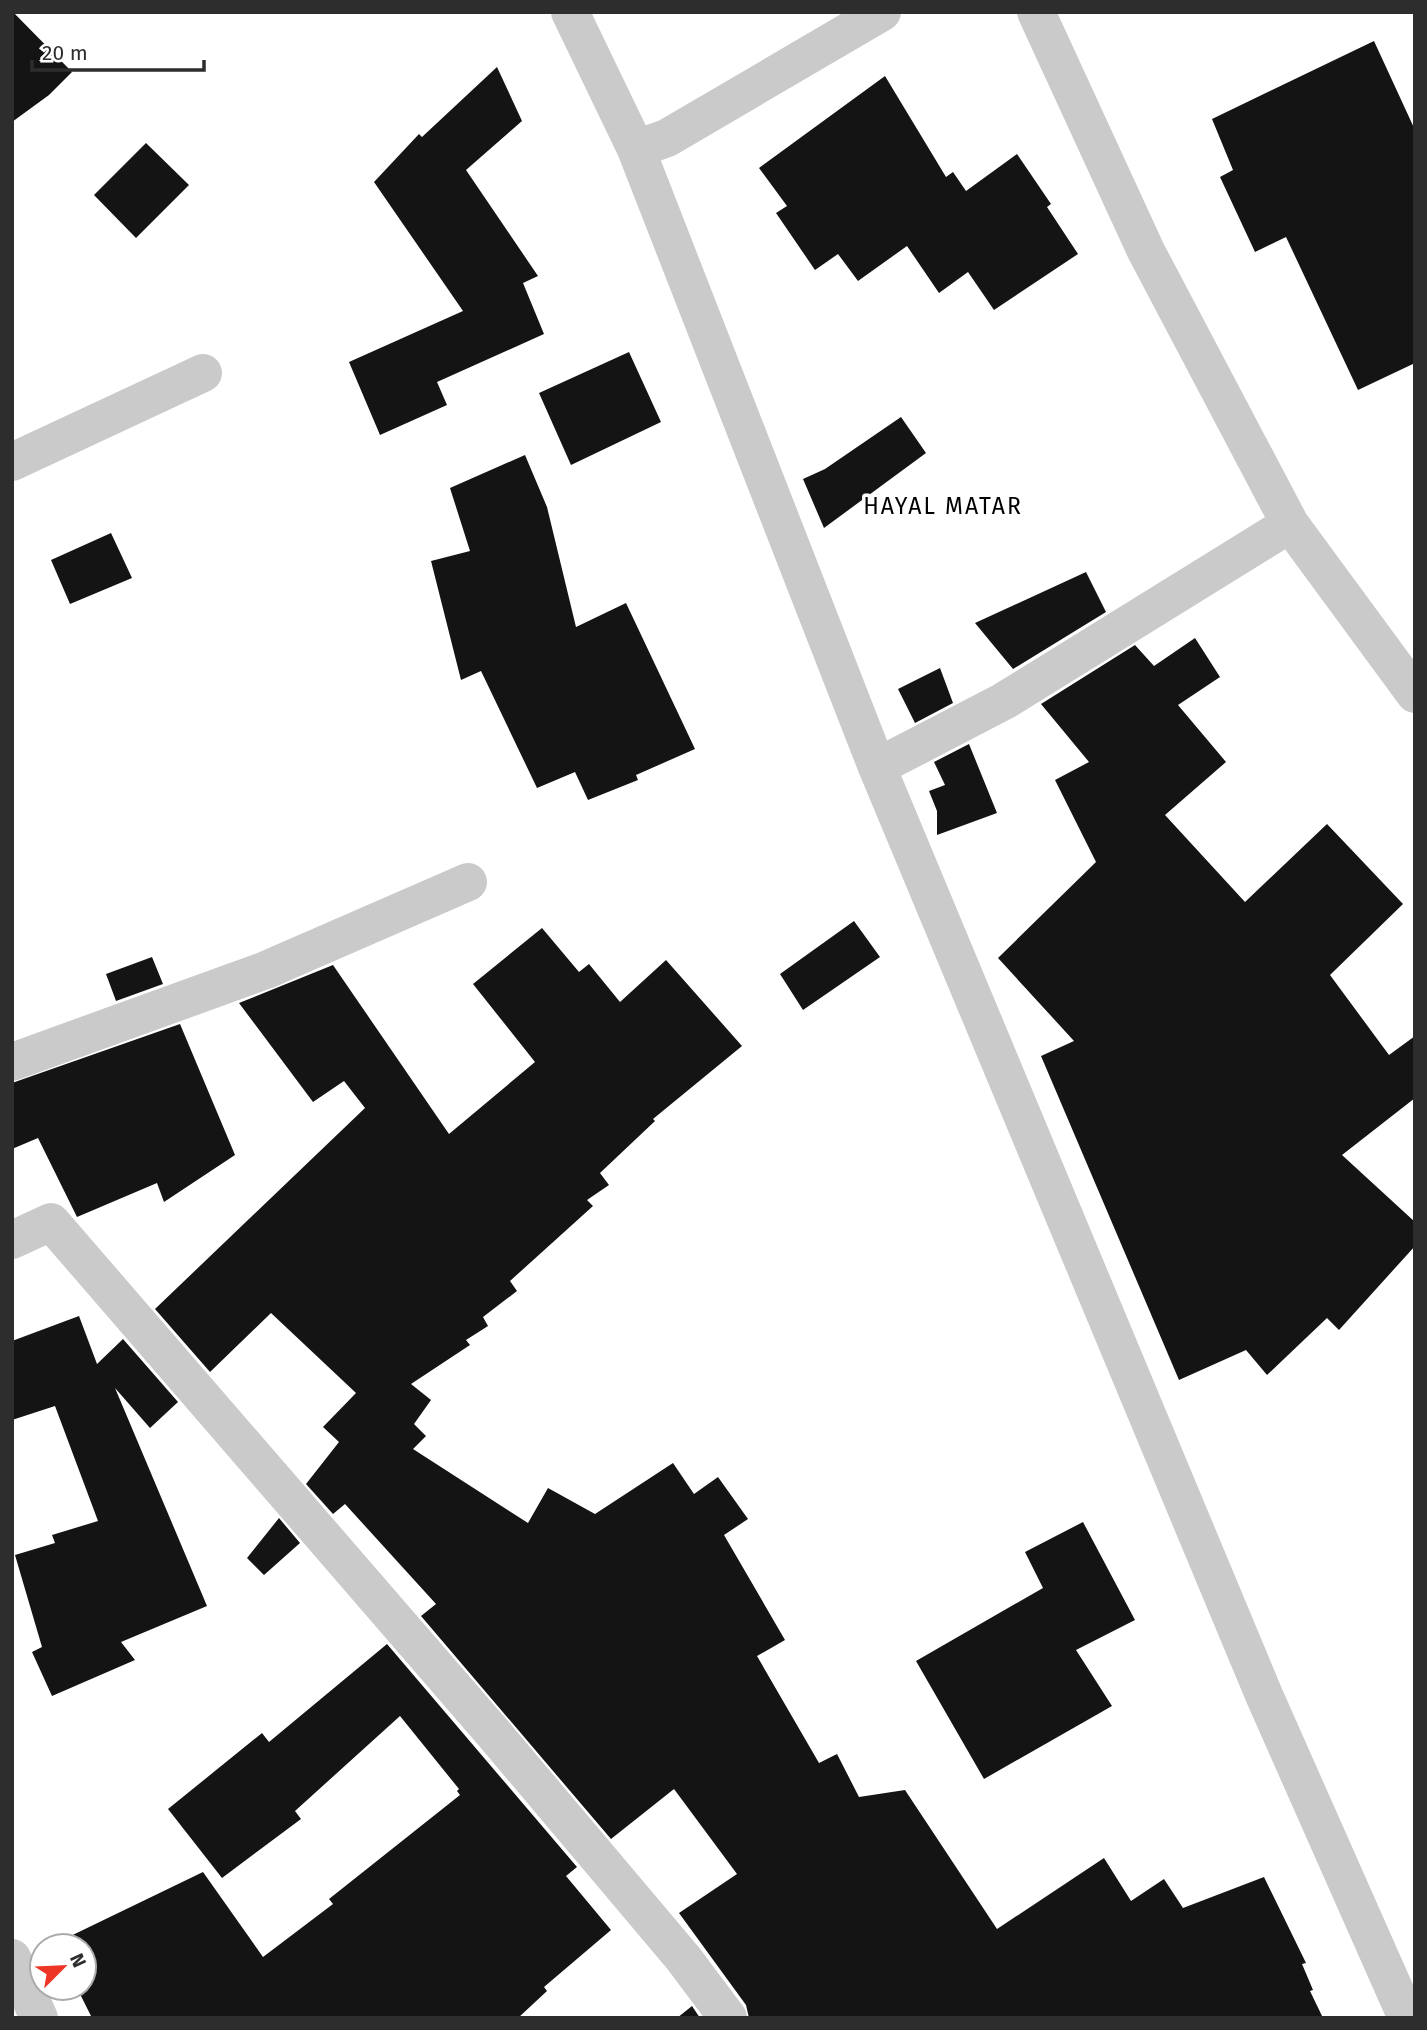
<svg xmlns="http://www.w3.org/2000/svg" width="1427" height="2030" font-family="'Fira Sans',sans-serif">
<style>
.building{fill:#141414}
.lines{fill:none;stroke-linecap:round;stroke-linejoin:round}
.minor{stroke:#cacaca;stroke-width:38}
.labels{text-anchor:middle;stroke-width:7;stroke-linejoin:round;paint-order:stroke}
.neighbourhood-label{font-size:23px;letter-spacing:2px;fill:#000;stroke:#fff}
</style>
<rect width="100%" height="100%" fill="#fff"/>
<path class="building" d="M13,12l59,60 -23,23 -37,27z
M1374,41l41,89v233l-57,27 -72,-153 -31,15 -35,-75 13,-7 -21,-51z
M497,67l25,54 -56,49 72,106 -15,7 21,51 -107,48 10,23 -67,30 -31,-73 114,-51 -89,-129 45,-48 3,3z
M885,76l61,101 7,-5 13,19 51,-37 34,50 -4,3 31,47 -84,56 -26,-38 -29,21 -32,-47 -49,35 -20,-27 -23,16 -39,-57 11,-7 -28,-38z
M146,143l43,42 -53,53 -42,-43z
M629,352l32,70 -90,43 -32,-72z
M901,417l25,36 -102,75 -21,-49 22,-10z
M525,455l22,52 29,120 50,-24 69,146 -59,26 2,5 -50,20 -13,-28 -38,16 -56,-117 -20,9 -30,-119 39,-10 -20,-63z
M111,533l21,45 -62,26 -19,-44z
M1086,572l20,40 -93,57 -38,-46z
M1195,638l25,39 -42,28 48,57 -61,53 80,87 82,-78 76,80 -73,71 59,80 26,-19v62l-73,57 73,67v24l-76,84 -12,-12 -60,57 -21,-25 -67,30 -138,-324 33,-15 -76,-83 98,-96 -41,-82 34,-18 -48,-58 94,-59 19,21z
M940,668l13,35 -38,20 -17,-34z
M969,744l28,69 -60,22v-24l-8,-20 16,-6 -11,-23z
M854,921l26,36 -77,53 -23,-36z
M542,928l37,44 10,-8 31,38 46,-42 76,86 -89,73 2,2 -55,52 9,12 -22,15 6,6 -83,75 7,10 -34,26 5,9 -22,14 4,5 -59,39 20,16 -17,24 12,12 -13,13 115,74 20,-35 47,26 78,-51 21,31 24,-17 30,42 -24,16 61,105 -28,16 62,107 18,-9 22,43 46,-7 92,139 107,-71 27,43 33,-22 19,29 81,-31 42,86 -4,1 11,26 -3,1 13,27h-574l-3,-13 -67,-92 58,-39 -63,-85 -63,50 -190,-223 15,-12 -91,-100 -12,10 -27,-30 33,-42 -16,-15 33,-34 -85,-80 -61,59 -55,-63 210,-201 -21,-27 -31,21 -74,-99 94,-38 116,169 86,-72 -62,-78z
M152,957l11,27 -47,17 -10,-27z
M180,1024l55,131 -71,47 -7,-19 -80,34 -39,-79 -26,11v-66z
M79,1316l18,48 26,-25 55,63 -28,26 -35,-40 92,218 -86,36 14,18 -83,36 -20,-44 10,-5 -27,-92 40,-12 -3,-8 46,-14 -43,-115 -43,14v-79z
M279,1518l21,25 -36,32 -17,-17z
M1083,1522l52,98 -59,30 36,56 -128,73 -68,-118 127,-73 -18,-36z
M387,1644l190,223 -11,9 45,54 -67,57 3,4 -29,27h-426l-15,-30h7v-42l-30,-2 149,-72 60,85 70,-53 -4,-5 131,-104 -3,-4 2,-2 -59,-73 -105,95 6,8 -79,59 -54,-69 94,-76 7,9z
M692,2006l8,12h-23z"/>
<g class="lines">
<path class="minor" d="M570,12l66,137 241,618 387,928 143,323
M1036,12l110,239 144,273 125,170
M636,149l31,-11 215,-126
M12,462l191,-89
M877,767l127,-66 286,-177
M12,1062l254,-92 202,-88
M12,1240l39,-18 443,512 189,224 45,60
M12,1958l27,60"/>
</g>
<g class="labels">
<g class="neighbourhood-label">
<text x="943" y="514">HAYAL MATAR</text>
</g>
</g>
<rect width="1427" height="2030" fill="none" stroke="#2d2d2d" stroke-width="28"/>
<g transform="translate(63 1967) rotate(66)"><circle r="33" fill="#ffffff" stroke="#ababab" stroke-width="2"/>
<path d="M0-5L12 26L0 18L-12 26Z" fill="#ed3625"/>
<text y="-10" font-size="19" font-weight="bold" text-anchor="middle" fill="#2d2d2d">N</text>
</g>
<path d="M32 60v10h172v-10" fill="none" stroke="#2d2d2d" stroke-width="3.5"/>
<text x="42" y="60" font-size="21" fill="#2d2d2d" stroke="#ffffff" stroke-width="5" paint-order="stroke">20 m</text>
</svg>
